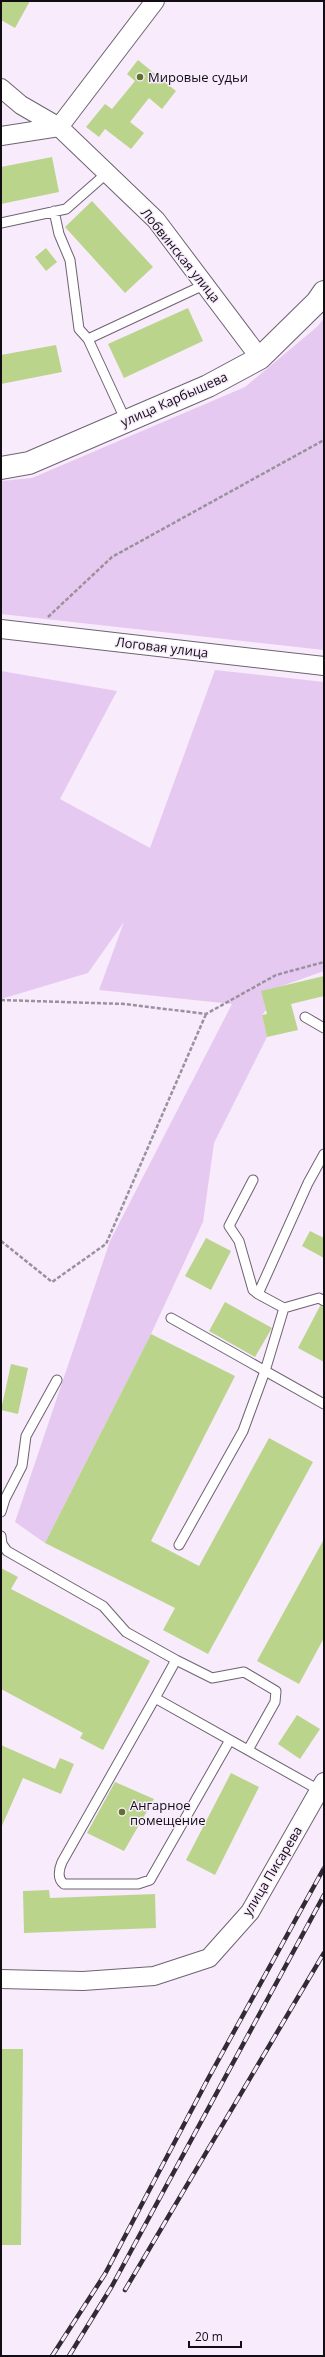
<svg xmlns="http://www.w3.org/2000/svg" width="325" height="2357" font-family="'Open Sans',sans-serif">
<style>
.green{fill:#e6c9f0}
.building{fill:#bbd48c}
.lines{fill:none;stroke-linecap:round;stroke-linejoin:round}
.service-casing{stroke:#6e6371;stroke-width:11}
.minor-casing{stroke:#6e6371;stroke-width:20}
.tertiary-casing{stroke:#6e6371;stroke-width:24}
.path{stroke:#9a919e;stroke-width:2.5;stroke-dasharray:4 2;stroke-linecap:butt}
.service{stroke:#fff;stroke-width:9}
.minor{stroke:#fff;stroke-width:18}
.tertiary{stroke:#fff;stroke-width:22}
.rail-casing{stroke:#312b33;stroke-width:4.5}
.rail{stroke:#f7ebfc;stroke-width:3;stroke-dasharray:9;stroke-linecap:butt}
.poi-dot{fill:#5e7527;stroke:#f7ebfc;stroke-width:1.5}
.labels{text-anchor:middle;stroke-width:3;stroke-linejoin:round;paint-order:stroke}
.poi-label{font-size:13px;fill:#110d13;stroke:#f7ebfc;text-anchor:start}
.street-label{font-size:13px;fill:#110d13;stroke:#f7ebfc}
</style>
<rect width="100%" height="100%" fill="#f7ebfc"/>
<path class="green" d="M324,318v332l-323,-36v-133l31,-3 213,-91 73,-61z
M215,670l109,12v289l-62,22 4,17 -4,5 5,22 -53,106 -11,79 -52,112 -106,209 -30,-21 95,-281 122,-237 -133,-14 25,-68 -36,51 -87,26v-328l116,20 -57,108 90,49z"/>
<path class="building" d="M1,1h29l-15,27 -14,-8z
M138,60l38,31 -14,18 -13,-11 -19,24 14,11 -13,16 -26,-20 -6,8 -13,-10 19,-23 7,5 23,-28 -8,-7z
M52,157l7,35 -58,12v-37z
M92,201l61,66 -28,26 -60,-66z
M46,248l11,14 -11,9 -11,-14z
M188,308l15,33 -79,37 -16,-34z
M56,345l6,27 -61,12v-29z
M324,976v20l-33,8 7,26 -31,7 -5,-22 5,-1 -6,-23z
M310,1231l14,7v20l-22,-12z
M206,1238l25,13 -20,39 -26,-14z
M225,1302l47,26 -17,29 -46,-26z
M320,1306l4,1v55l-26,-14z
M151,1334l84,42 -84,165 48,25 70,-128 44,24 -105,192 -45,-24 12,-22 -130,-65z
M11,1364l17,4 -10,46 -17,-4z
M324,1539v99l-25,46 -42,-23z
M1,1568l17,9 -7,12 139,72 -47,89 -23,-12 3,-5 -82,-44z
M297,1715l23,14 -20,30 -22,-15z
M1,1745l54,24 5,-11 14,6 -13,30 -38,-16 -22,50z
M231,1773l28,14 -44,88 -29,-15z
M115,1782l39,17 -30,52 -37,-18z
M49,1890l1,8 105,-4 1,34 -132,5 -1,-42z
M1,2049h22l-2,196h-20z"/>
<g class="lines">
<defs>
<path id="service" d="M54,211l5,23 11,26 9,69 9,10
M1,223l65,-14 41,-36
M126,421l-38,-82 118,-55
M305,1017l19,11
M253,1180l-24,46 10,15 14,49 5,4
M284,1308l35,-10 5,3
M171,1318l153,86
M1,1512l4,-13 17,-33 4,-30 31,-56
M1,1536l1,8 5,7 96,55 23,26 50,28 -21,38 164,92
M179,1545l64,-114 22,-60 19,-63 -26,-14 50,-111 16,-29
M176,1660l36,18 32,-6 32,19 -1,11 -27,48
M155,1698l-93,164c-3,7 -5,17 2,22h74l12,-4 80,-140"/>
<path id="minor" d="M1,88l20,17 38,22 96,-126
M1,136l58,-9 97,93 104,138
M1,629l323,37
M1,1979l82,2 71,-5 55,-18 41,-46 74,-130"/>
<path id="tertiary" d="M1,468l28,-5 179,-77 52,-28 57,-56 7,-10"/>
</defs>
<use href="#service" class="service-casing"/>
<use href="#minor" class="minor-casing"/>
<use href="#tertiary" class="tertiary-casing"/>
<path class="path" d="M48,617l64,-60 212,-117
M1,1000l124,4 81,10 70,-39 48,-13
M1,1241l51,41 54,-38 100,-230"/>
<use href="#service" class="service"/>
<use href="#minor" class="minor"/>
<use href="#tertiary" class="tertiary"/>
<defs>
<path id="rail" d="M125,2290l199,-337
M52,2356l53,-82 104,-197 115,-209
M69,2356l43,-70 212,-391"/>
</defs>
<use href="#rail" class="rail-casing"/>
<use href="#rail" class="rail"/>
</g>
<g class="poi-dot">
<circle cx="140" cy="77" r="4"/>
<circle cx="122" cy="1812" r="4"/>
</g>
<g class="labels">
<g class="poi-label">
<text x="148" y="82">Мировые судьи</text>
<text x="130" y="1810">Ангарное<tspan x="130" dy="15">помещение</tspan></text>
</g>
<g class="street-label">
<text transform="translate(181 255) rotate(51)" y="5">Лобвинская улица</text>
<text transform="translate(174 399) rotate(-24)" y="5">улица Карбышева</text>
<text transform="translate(162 647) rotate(7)" y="5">Логовая улица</text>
<text transform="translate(272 1871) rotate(-59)" y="5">улица Писарева</text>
</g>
</g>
<rect width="325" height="2357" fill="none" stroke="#110d13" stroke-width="4"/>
<path d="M189 2341v6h52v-6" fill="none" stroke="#110d13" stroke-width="2"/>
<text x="195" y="2341" font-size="12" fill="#110d13" stroke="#f7ebfc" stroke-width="3" paint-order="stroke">20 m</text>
</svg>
